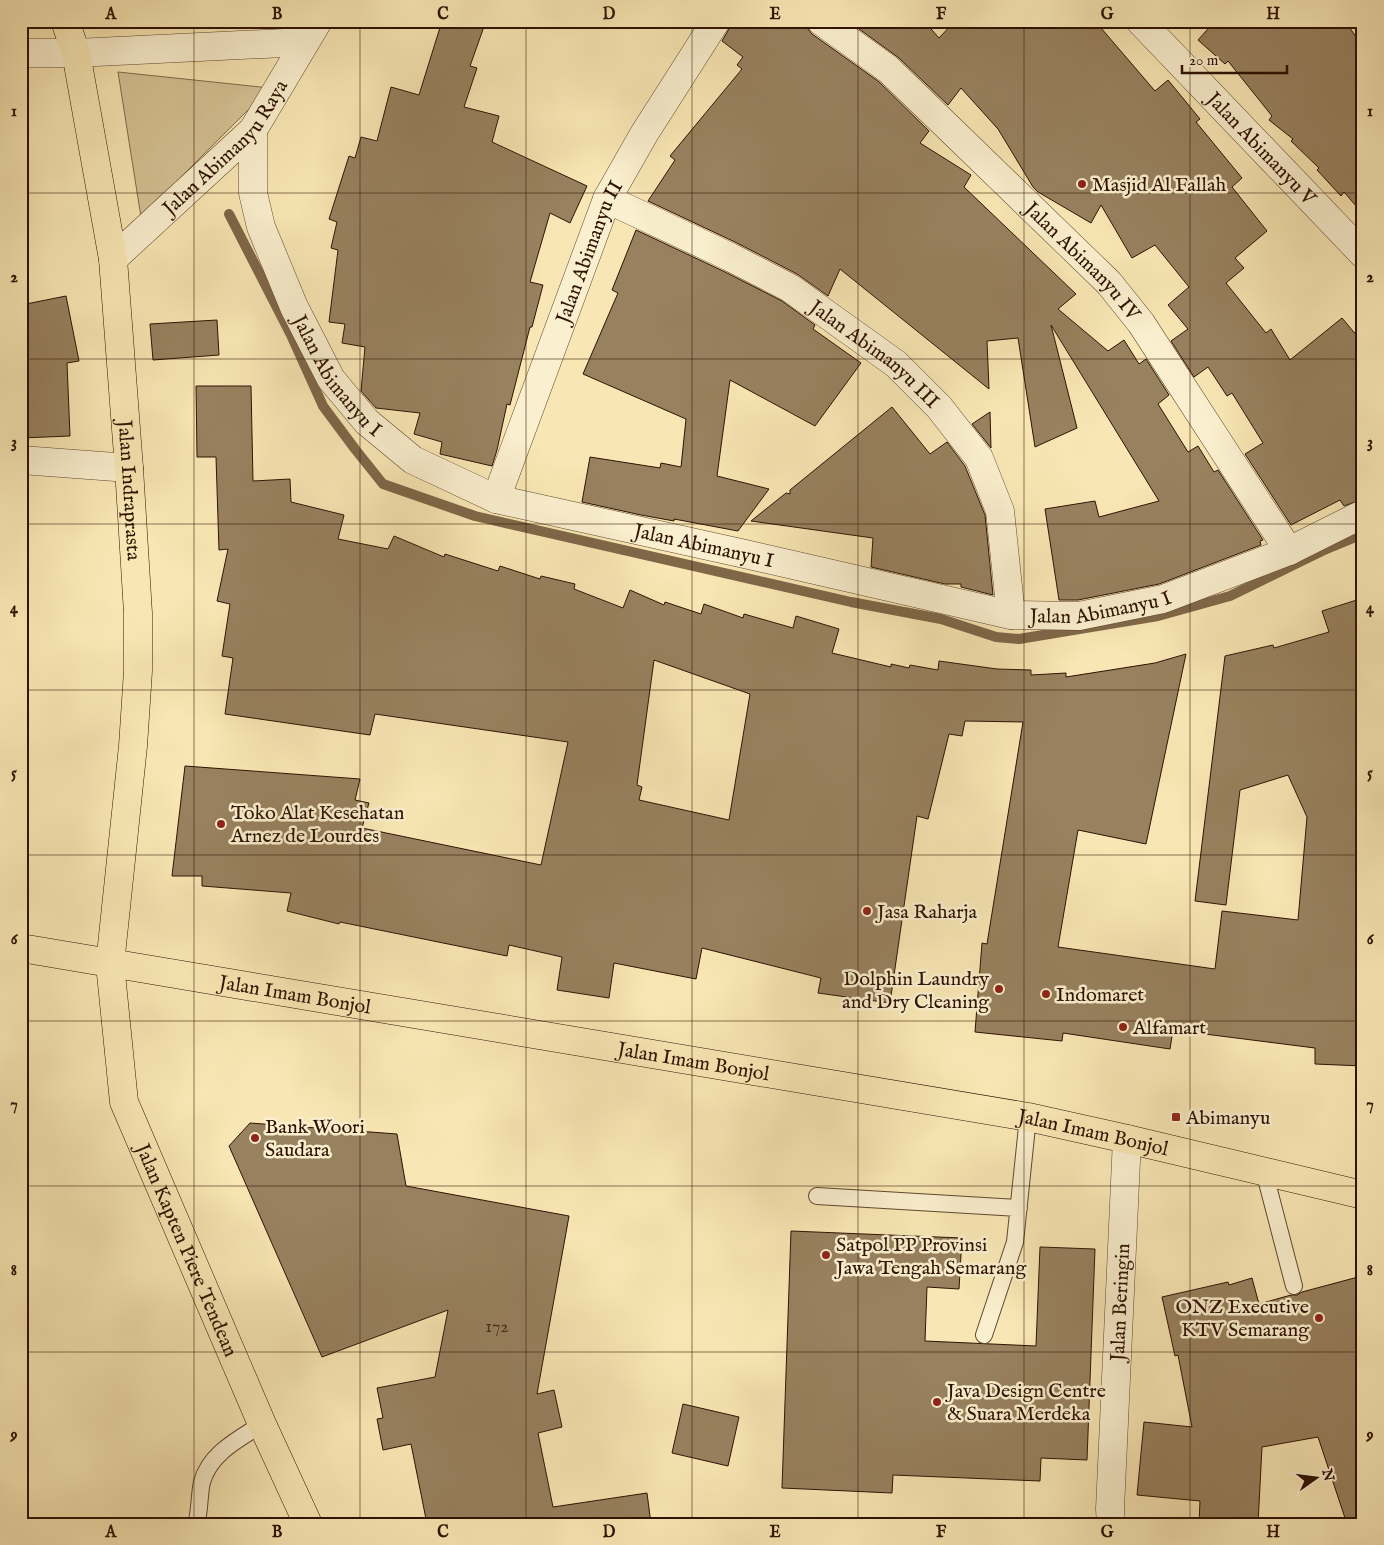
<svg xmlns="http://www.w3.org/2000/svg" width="1384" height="1545" font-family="'IM FELL English',serif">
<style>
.green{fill:#d6c396;stroke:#826a4c}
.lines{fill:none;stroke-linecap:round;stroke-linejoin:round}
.stream{stroke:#7f6748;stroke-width:10}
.building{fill:#98815f;stroke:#2f1202;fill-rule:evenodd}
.lane-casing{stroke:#61472e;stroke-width:18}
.street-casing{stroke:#61472e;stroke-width:29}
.primary-casing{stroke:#2f1202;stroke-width:29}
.lane{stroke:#faefce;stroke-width:16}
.street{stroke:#faefce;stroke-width:28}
.primary{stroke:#f8e7b4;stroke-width:28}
.grid{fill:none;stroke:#2f1202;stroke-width:1;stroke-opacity:0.55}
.poi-dot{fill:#8f2418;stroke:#faefce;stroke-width:2}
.labels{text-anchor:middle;stroke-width:5;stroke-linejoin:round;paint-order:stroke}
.number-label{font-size:18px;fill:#492e19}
.street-label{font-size:20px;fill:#2f1202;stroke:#faefce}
.poi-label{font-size:20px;fill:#2f1202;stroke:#faefce;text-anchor:start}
.neatline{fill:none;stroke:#2f1202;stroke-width:2}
.grid-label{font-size:16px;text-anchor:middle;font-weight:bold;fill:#2f1202}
</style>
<rect width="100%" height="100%" fill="#f8e7b4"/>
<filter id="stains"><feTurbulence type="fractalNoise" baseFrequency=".004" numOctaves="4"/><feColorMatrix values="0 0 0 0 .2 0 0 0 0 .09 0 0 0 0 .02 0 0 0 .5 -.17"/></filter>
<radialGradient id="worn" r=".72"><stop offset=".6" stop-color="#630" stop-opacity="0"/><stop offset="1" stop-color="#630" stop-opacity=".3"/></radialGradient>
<path class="green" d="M118,72l152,16 -129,129z"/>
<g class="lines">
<path class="stream" d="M229,214l62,121 32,71 32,43 28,35 92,32 376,86 90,17 55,18 23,2 139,-23 72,-20 92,-45 41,-17"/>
</g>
<path class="building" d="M442,21h44l-16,45 7,2 -13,39 35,9 -7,26 95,44 -17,37 -20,-10 -20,69 13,3 -11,42h-2l-20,78 -3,-1 -10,46 -5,16 -52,-12 2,-12 -28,-8 6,-21 -44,-5 -15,-17 4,-44 -23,-4 3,-19 -16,-2 9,-72 -7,-2 6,-26 -8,-3 20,-63 6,2 6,-21 16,4 14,-54 28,8z
M732,21h74l1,7 5,6 66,47 51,50 -9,12 51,32 -7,12 112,107 -18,15 50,42 16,-11 15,24 7,-5 23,36 -11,9 30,48 10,-6 16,26 4,-2 45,70 -3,1 1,4 -102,39 -81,16h-19l-14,-91 50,-8 4,16 60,-16 -108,-176 26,103 -42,19 -17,-109 -31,3 2,48 -149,-120 -12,27 -31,-22 -60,-31 -89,-42 27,-41 -5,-4 72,-87 -5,-4 6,-8 -21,-16 7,-12z
M848,21h76l15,17 16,-17h140l60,70 13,-11 32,39 -4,3 46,56 -10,9 35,44 -32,27 9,10 -18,15 40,50 5,-4 19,31 52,-42 21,25v156l-19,7 -4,-6 -49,25 -46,-71 18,-11 -31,-50 -5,3 -19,-29 -14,10 -23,-36 17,-12 -20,-24 21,-18 -34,-42 -23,13 -31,-53 -10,18 -53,-31 -5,-5 -35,-58 -37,-41 -13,17 -49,-47z
M1215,21h130l18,26v167l-19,-22 -3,4 -24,-26 2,-2 -28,-27 2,-2 -24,-19 3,-4 -44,-55 -3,3 -27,-24z
M636,230l87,41 59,30 33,24 -2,4 48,34 -46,63 -85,-46 -13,96 52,13 -31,42 -64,-12v2l-33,-6 -59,-13 8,-45 70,11 1,-5 20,4 5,-48 -103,-45 35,-81 -6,-3z
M66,296l13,65 -12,2 3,73 -49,2v-133z
M217,320l2,35 -66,5 -3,-36z
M196,386h55l2,95 37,-2 1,23 53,13 -6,24 50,10 6,-13 50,21 1,-3 53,17 2,-5 40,13 1,-3 34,8 -1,5 49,19 7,-18 34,15 1,-3 36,12 3,-10 39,14 1,-4 49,14 3,-12 43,13 -7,24 59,14v-3l18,4 1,-3 28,5 1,-9 58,8 34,1v5l35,-2v4l89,-14 31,-9 -40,190 -68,-14 -20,117 157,22 7,-58 76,9 9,-103 -19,-42 -48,15 -14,115 -31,-4 30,-245 48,-11 1,3 55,-16 -7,-21 41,-13v468l-48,-2v-16l-142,-18 -3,19 -107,-16 -1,8 -87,-9 7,-89 5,1 36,-222 -58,-1 -3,15 -13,-2 -21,85 -11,-3 -27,187 -72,-10 3,-15 -119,-30 -6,31 -82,-16 -5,35 -52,-8 5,-33 -53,-12 -2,11 -167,-34 -1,2 -52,-13 4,-18 -89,-7v-10h-30l13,-110 175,13 -5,21 14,3 -7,25 179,37 27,-123 -193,-28 -5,21 -145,-21 8,-56 -11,-2 8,-52 -13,-3 11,-52 -9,1 -3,-93h-19zM654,660l96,34 -21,126 -90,-20 3,-13 -5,-2z
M892,407l38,47 17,-12 18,24 20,49 8,80 -32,-8v-3h-16l-74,-17 2,-29 -122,-17 35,-28 4,1v-4z
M990,412l1,36 -19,-24z
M250,1123l147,11 9,52 163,30 -32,178 17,-4 8,37 -24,6 15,74 94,-14 4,31h-224l-16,-80 -28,6 -6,-31 6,-1 -6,-30 58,-11 13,-67 -126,47 -93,-211z
M791,1231l171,7 -3,51 -32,-2 -2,54 111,5 4,-99 55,2 -8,211 -46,-2 -1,23 -147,-6 -1,18 -110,-5z
M1358,1277l5,19v228h-16l-29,-87 -56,10 -4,77h-59l1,-23 -63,-6 7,-73 48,5 -14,-72 -3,1 -13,-59 66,-15 1,3 23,-7 7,26 32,-9h6l5,-3z
M683,1404l56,13 -11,49 -56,-13z"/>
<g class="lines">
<defs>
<path id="lane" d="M1264,1171l30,115
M817,1196l202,12
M984,1335l31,-93 13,-125
M196,1524c4,-12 3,-29 6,-42 8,-29 37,-43 60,-58"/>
<g id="street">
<path id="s1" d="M821,21l67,48 221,214 32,40 148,228"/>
<path id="s2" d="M1140,21l223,233"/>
<path d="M21,53h55l228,-11"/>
<path id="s3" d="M253,130v63l8,34 33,80 37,72 36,43 46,38 83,39 249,55 266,61 68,1 84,-17 126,-48 74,-37"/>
<path id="s4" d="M607,199l123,58 60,31 106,76 43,43 40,51 21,53 11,104"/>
<path id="s5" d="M113,259l140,-129 65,-109"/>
<path d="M21,460l108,8"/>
<path id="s6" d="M496,499l111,-300 37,-65 72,-113"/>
<path id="s7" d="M1111,1524l-1,-15 17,-370"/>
</g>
<g id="primary">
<path id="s8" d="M65,21l11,32 37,206 16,209 9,145v58l-5,75 -23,218 14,138 138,322 46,100"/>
<path id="s9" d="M21,948l1007,169 99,22 236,56"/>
</g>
</defs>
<use href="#lane" class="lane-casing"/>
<use href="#street" class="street-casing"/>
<use href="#primary" class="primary-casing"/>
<use href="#lane" class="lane"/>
<use href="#street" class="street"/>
<use href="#primary" class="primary"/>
</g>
<path class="grid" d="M194,21v1503M360,21v1503M526,21v1503M692,21v1503M858,21v1503M1024,21v1503M1190,21v1503M21,193h1342M21,359h1342M21,524h1342M21,690h1342M21,855h1342M21,1021h1342M21,1186h1342M21,1352h1342"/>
<g class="poi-dot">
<circle cx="1082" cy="184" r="5"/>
<circle cx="221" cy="824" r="5"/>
<circle cx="867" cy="911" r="5"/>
<circle cx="999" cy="989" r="5"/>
<circle cx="1046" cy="994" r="5"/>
<circle cx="1123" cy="1027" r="5"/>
<rect x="1171" y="1112" width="10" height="10" rx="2.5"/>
<circle cx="255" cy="1138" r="5"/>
<circle cx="826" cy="1255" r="5"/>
<circle cx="1319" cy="1318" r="5"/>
<circle cx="937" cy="1402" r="5"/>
</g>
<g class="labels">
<g class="number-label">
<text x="497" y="1332">172</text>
</g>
<g class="street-label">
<text dy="7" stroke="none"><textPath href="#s5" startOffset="159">Jalan Abimanyu Raya</textPath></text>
<text dy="7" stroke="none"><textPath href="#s2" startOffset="176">Jalan Abimanyu V</textPath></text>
<text dy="7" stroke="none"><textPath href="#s6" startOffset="264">Jalan Abimanyu II</textPath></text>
<text dy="7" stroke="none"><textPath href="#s1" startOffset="356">Jalan Abimanyu IV</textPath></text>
<text dy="7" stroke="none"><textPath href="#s4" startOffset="311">Jalan Abimanyu III</textPath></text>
<text dy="7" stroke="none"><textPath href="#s3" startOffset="266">Jalan Abimanyu I</textPath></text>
<text dy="7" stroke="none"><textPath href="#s8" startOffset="475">Jalan Indraprasta</textPath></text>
<text dy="7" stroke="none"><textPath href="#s3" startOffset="686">Jalan Abimanyu I</textPath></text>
<text dy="7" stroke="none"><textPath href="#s3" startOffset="1091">Jalan Abimanyu I</textPath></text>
<text dy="7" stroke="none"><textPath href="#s9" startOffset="278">Jalan Imam Bonjol</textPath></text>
<text dy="7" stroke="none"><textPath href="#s9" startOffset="682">Jalan Imam Bonjol</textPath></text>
<text dy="7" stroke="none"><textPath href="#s9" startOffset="1088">Jalan Imam Bonjol</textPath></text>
<text dy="7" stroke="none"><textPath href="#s8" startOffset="1250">Jalan Kapten Piere Tendean</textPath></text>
<text dy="7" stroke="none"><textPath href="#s7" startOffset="222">Jalan Beringin</textPath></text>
</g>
<g class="poi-label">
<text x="1092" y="191">Masjid Al Fallah</text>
<text x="231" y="819">Toko Alat Kesehatan<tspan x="231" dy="23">Arnez de Lourdes</tspan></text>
<text x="877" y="918">Jasa Raharja</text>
<text x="989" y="985" text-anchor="end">Dolphin Laundry<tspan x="989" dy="23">and Dry Cleaning</tspan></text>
<text x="1056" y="1001">Indomaret</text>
<text x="1133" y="1034">Alfamart</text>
<text x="1186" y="1124">Abimanyu</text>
<text x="265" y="1133">Bank Woori<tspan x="265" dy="23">Saudara</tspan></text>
<text x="836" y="1251">Satpol PP Provinsi<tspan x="836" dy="23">Jawa Tengah Semarang</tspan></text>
<text x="1309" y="1313" text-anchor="end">ONZ Executive<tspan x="1309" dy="23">KTV Semarang</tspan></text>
<text x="947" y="1397">Java Design Centre<tspan x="947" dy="23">&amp; Suara Merdeka</tspan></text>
</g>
</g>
<rect width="1384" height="1545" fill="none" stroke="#f8e7b4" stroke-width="55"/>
<g transform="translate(1316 1478) rotate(76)" stroke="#faefce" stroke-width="4" paint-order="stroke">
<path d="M0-4L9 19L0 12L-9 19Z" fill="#2f1202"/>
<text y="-8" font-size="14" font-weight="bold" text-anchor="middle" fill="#2f1202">N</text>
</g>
<path d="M1182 65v8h105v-8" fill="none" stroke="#2f1202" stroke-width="2.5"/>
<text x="1189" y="65" font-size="15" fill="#2f1202" stroke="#faefce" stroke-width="4" paint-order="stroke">20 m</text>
<rect x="28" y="28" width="1328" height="1490" class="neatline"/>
<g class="grid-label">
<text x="111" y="19">A</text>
<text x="277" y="19">B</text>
<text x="443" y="19">C</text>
<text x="609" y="19">D</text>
<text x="775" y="19">E</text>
<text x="941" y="19">F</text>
<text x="1107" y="19">G</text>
<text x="1273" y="19">H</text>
<text x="14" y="116">1</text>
<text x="1370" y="116">1</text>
<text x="14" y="282">2</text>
<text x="1370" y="282">2</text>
<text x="14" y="447">3</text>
<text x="1370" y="447">3</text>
<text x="14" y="613">4</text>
<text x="1370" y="613">4</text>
<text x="14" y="778">5</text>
<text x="1370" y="778">5</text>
<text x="14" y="944">6</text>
<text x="1370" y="944">6</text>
<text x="14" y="1109">7</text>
<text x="1370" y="1109">7</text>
<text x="14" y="1275">8</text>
<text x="1370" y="1275">8</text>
<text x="14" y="1440">9</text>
<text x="1370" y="1440">9</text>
<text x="111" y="1537">A</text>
<text x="277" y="1537">B</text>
<text x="443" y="1537">C</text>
<text x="609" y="1537">D</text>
<text x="775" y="1537">E</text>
<text x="941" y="1537">F</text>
<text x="1107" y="1537">G</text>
<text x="1273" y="1537">H</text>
</g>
<rect width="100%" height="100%" filter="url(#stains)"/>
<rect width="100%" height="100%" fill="url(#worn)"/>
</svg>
